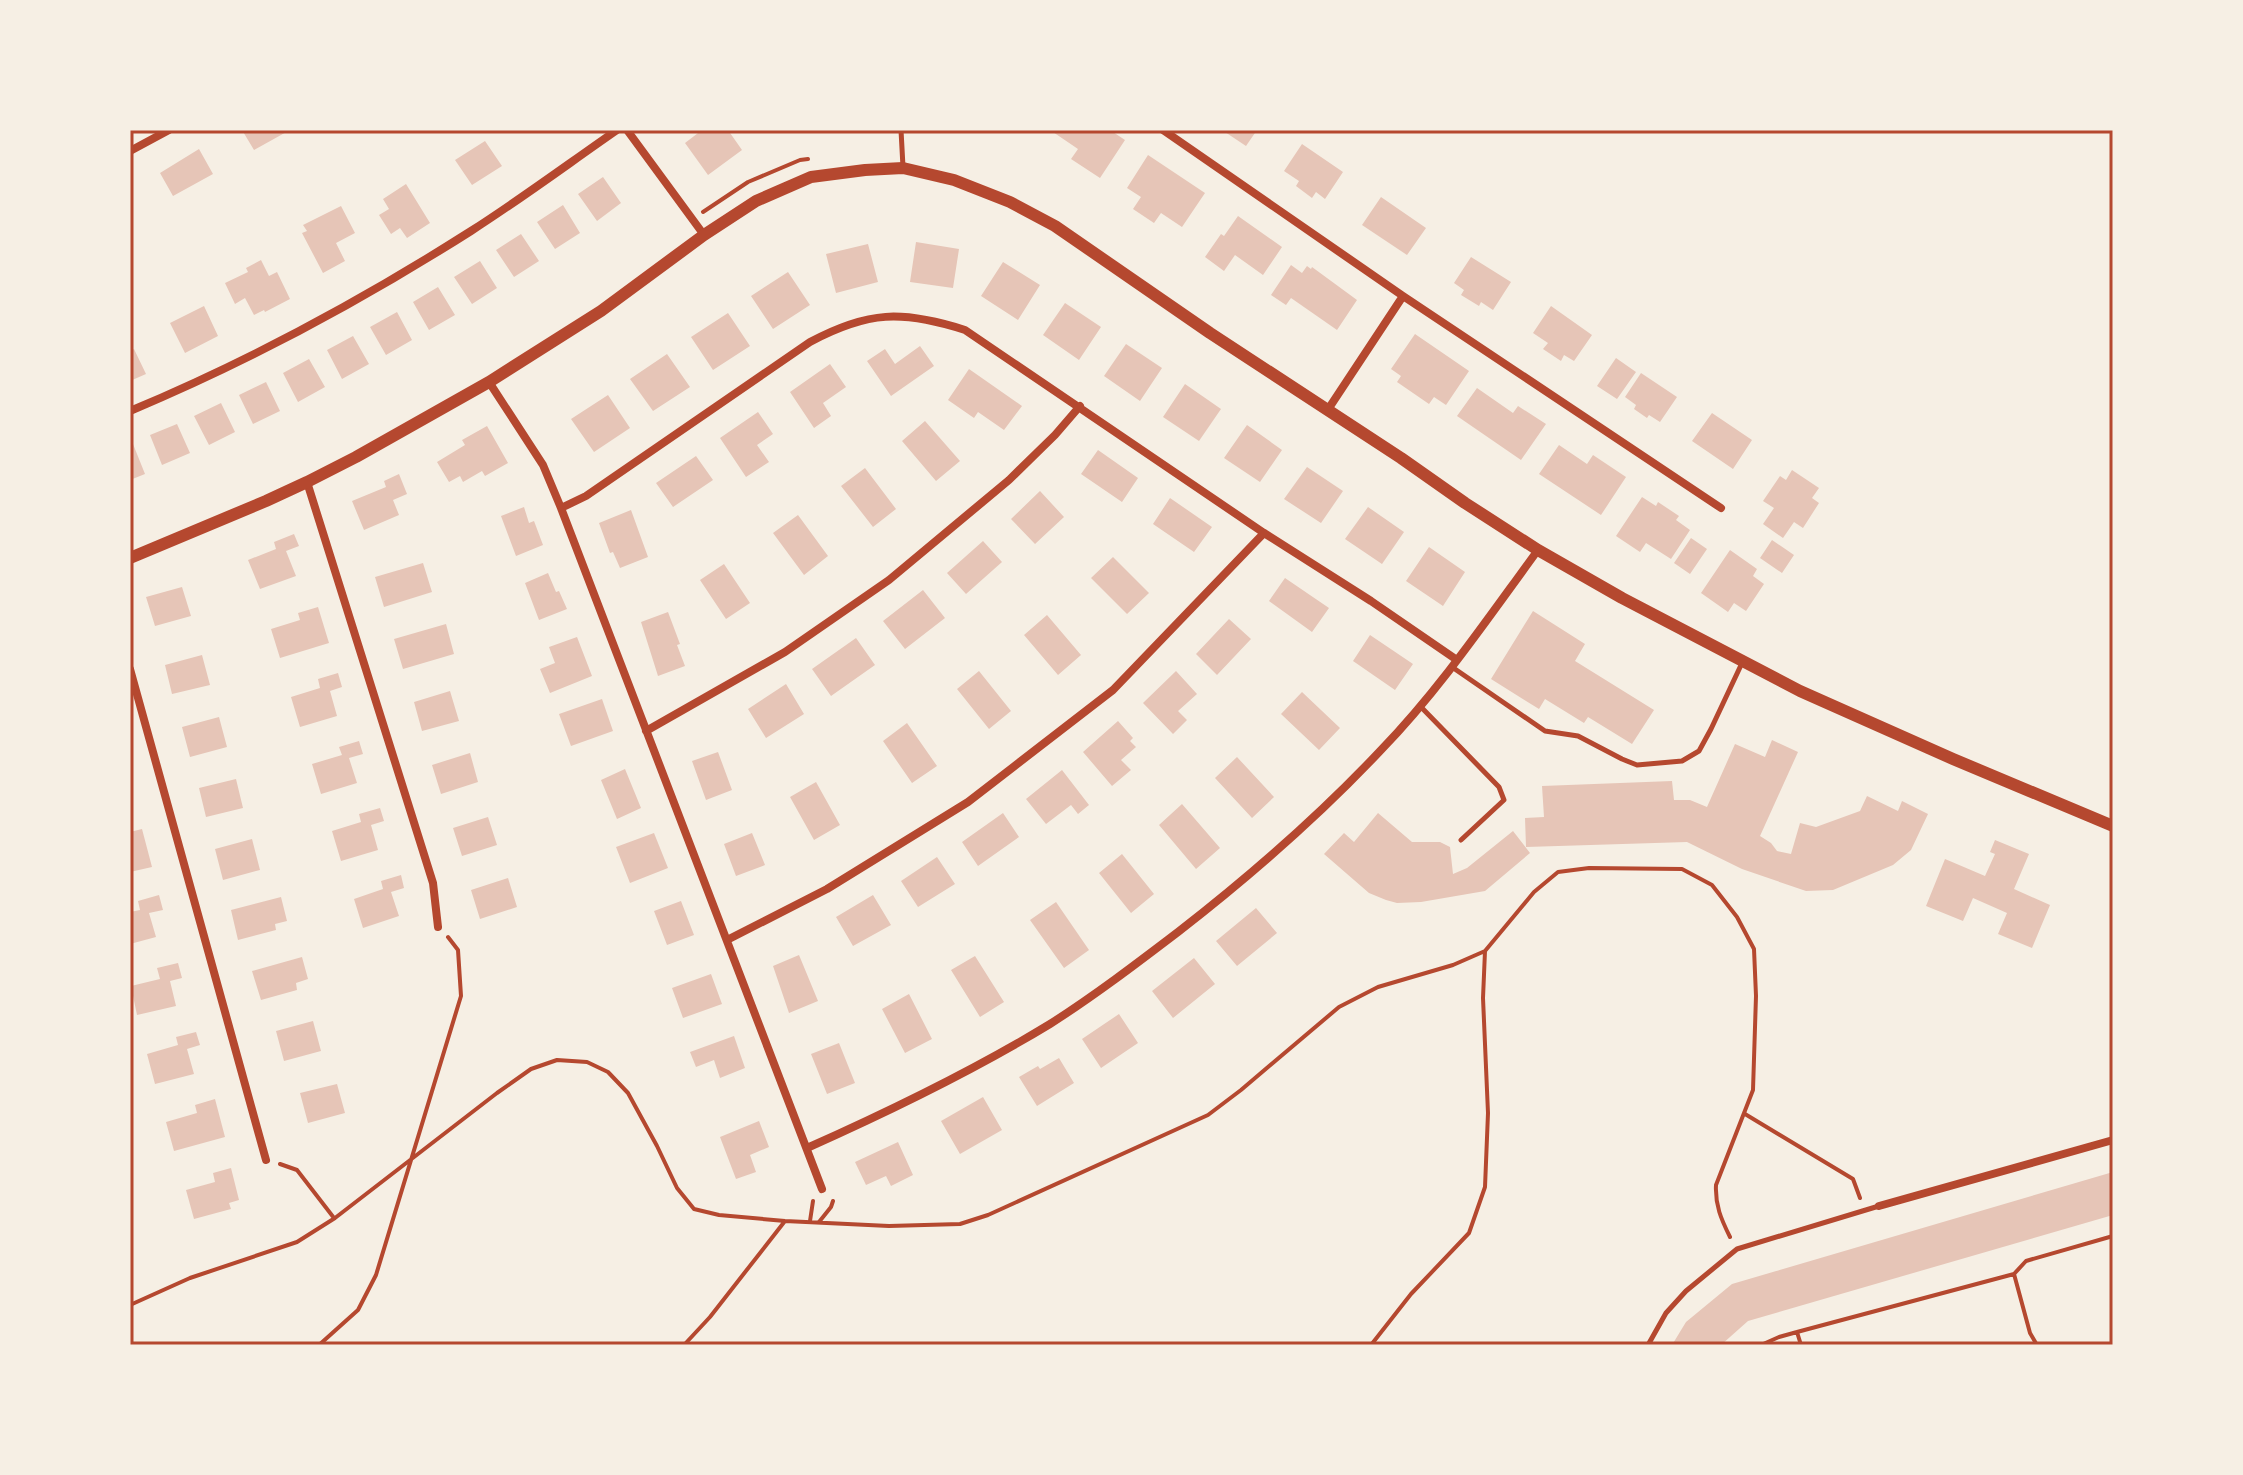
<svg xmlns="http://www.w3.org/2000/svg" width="2243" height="1475" font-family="Commissioner,sans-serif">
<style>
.building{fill:#e6c5b7}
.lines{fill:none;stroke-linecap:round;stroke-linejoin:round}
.path{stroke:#b5482f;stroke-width:4}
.service{stroke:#b5482f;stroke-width:5}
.minor{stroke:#b5482f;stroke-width:8}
.tertiary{stroke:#b5482f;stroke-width:12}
.neatline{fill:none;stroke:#b5482f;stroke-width:3}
</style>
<rect width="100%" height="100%" fill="#f6efe4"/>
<path class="building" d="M242,130h48l-36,20z
M702,130h26l14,20 -34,25 -23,-32z
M1050,130h60l15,10 -25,38 -29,-19 7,-10z
M1222,130h35l-11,16z
M485,141l17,25 -30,19 -17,-25z
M1302,144l41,28 -18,27 -9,-7 -4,6 -16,-12 3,-5 -15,-10z
M199,149l14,25 -40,22 -13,-23z
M1148,155l57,38 -23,34 -21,-14 -7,10 -21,-14 8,-12 -14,-9z
M603,177l18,26 -24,18 -19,-27z
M406,184l24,39 -23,15 -7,-10 -9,6 -12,-19 10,-6 -6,-10z
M1381,197l45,31 -19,27 -45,-30z
M563,205l17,28 -25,16 -18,-27z
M341,206l14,27 -19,10 9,18 -22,12 -21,-40 5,-2 -4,-6z
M1238,216l44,31 -19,28 -28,-20 -11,16 -19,-14 16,-23 3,2z
M521,234l18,27 -25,16 -18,-27z
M916,242l43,7 -6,39 -43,-6z
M868,244l10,38 -42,11 -10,-39z
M1471,257l40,25 -18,28 -12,-8 -2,4 -18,-11 3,-5 -10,-7z
M261,260l8,16 8,-4 13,27 -25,13 -1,-2 -10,5 -9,-17 -10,6 -10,-21 23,-11 -2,-4z
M480,261l17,27 -25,16 -18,-27z
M1003,262l37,23 -22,35 -37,-24z
M1291,265l11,8 5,-7 4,3 1,-2 45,33 -20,30 -46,-32 -5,7 -15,-10z
M788,272l22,33 -37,24 -22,-33z
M438,287l17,28 -26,15 -16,-28z
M1065,303l36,24 -22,33 -36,-25z
M204,306l14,30 -33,17 -15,-30z
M1551,306l41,29 -18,26 -10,-6 -3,6 -18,-12 5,-6 -15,-10z
M397,312l15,28 -26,15 -16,-28z
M728,313l22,33 -37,24 -22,-33z
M1415,334l54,37 -23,34 -12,-8 -5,7 -32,-22 4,-6 -10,-7z
M353,336l16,28 -27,15 -15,-29z
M1126,344l36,24 -22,33 -36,-25z
M920,346l14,20 -43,30 -24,-35 18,-12 10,15z
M134,349l12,25 -16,7v-30z
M667,354l23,33 -37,24 -23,-32z
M1616,358l20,14 -19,27 -20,-13z
M309,359l16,28 -27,15 -15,-29z
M830,364l16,23 -23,16 8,13 -17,12 -24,-36z
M969,369l53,37 -18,24 -26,-18 -4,6 -26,-18z
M1641,373l36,24 -17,25 -11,-7 -2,3 -13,-9 2,-4 -11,-8z
M266,382l14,29 -27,13 -14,-29z
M1185,384l36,25 -22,32 -36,-24z
M1477,388l36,25 5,-7 28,18 -25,36 -64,-44z
M608,395l22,33 -36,24 -23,-33z
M221,403l14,29 -26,13 -15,-29z
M758,412l15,22 -16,11 12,17 -23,15 -26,-39z
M1712,413l40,27 -19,29 -41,-28z
M925,421l35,40 -24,20 -34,-40z
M177,424l13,29 -28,12 -12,-30z
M1247,425l35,25 -22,32 -36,-24z
M487,426l21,37 -23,13 -3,-5 -19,11 -3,-6 -11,6 -12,-20 28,-17 -3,-5z
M133,444l12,30 -15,6v-35z
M1559,445l28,19 6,-9 33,22 -25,38 -62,-41z
M1098,450l40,28 -16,24 -41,-28z
M696,456l17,24 -40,27 -17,-24z
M1307,467l36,24 -22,32 -37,-24z
M865,468l31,41 -23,18 -32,-41z
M1792,470l27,18 -7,10 7,5 -16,25 -9,-6 -11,16 -20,-14 11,-16 -11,-7 17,-25 6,4z
M399,474l8,20 -14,6 6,15 -35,15 -12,-29 34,-14 -2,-6z
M1040,491l24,26 -29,27 -24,-25z
M1642,497l14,9 2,-4 21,14 -3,4 14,10 -19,29 -25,-16 -6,9 -24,-16z
M1170,498l42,29 -18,25 -41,-28z
M524,507l5,16 5,-2 9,24 -27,11 -15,-40z
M1368,507l36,25 -22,32 -37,-25z
M631,510l17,47 -28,11 -7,-16 -3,1 -11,-30z
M798,515l30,41 -24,19 -31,-42z
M294,534l5,12 -13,5 10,25 -36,13 -12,-29 28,-11 -2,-7z
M1691,538l16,11 -17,25 -16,-11z
M1772,540l22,15 -12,18 -22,-15z
M983,541l19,21 -36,32 -19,-21z
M1429,547l36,25 -22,34 -37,-25z
M1730,550l27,19 -4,7 11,8 -18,27 -12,-8 -6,9 -27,-19z
M1113,557l36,36 -22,21 -36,-36z
M423,563l9,29 -48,15 -9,-30z
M724,564l26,39 -24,16 -26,-39z
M548,573l8,19 3,-1 8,18 -28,11 -14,-37z
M1285,578l44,30 -17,24 -43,-31z
M182,587l9,29 -36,10 -9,-29z
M923,590l22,28 -40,31 -22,-28z
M318,607l11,36 -49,15 -9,-29 29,-9 -2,-7z
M1533,611l52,33 -10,17 79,49 -22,34 -44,-27 -4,6 -39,-24 -6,10 -48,-30z
M668,612l12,32 -3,1 8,21 -27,10 -17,-54z
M1047,615l34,40 -23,20 -34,-40z
M1229,619l22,20 -34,36 -21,-21z
M446,624l8,30 -51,15 -9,-30z
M1370,635l43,29 -18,26 -42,-29z
M577,637l15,39 -42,17 -10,-24 15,-6 -6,-16z
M856,638l19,27 -44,31 -19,-27z
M202,655l8,30 -38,9 -7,-29z
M979,671l32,40 -22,18 -32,-40z
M1176,671l21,23 -19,17 9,9 -14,14 -30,-31z
M338,673l4,14 -12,4 7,25 -37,11 -9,-30 29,-9 -2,-9z
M786,684l18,30 -38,24 -18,-29z
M450,691l9,30 -37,10 -8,-29z
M1302,692l38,36 -21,22 -38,-36z
M602,699l11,32 -42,15 -12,-32z
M219,717l8,30 -37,10 -8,-30z
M1118,721l15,17 -3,3 6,6 -15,13 10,10 -19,16 -29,-34z
M907,723l30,43 -25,17 -29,-42z
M1772,740l26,12 -38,84 11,7 6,8 14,3 9,-31 16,4 44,-16 7,-15 31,15 4,-10 26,13 -17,36 -18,15 -60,25 -27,1 -64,-22 -55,-27 -161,5 -1,-29 19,-1 -2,-31 130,-5 2,19h16l17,7 28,-63 30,13z
M359,741l4,13 -14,4 8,25 -36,11 -9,-30 30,-9 -3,-8z
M718,752l14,38 -26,10 -14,-39z
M470,753l8,29 -37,12 -9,-29z
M1237,757l37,40 -22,21 -37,-40z
M625,769l16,39 -24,11 -16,-39z
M1062,770l27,35 -11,9 -7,-9 -25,19 -20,-25z
M236,779l7,29 -37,9 -7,-29z
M816,782l24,43 -26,15 -24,-43z
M1182,804l38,44 -24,21 -37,-44z
M380,808l4,13 -13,4 7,25 -37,11 -9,-30 29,-9 -2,-8z
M1003,813l16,24 -41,29 -16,-24z
M1378,813l34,29h28l10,5 3,27 14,-6 46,-37 17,22 -45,38 -64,11 -24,1 -11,-3 -17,-7 -45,-39 20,-21 10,9z
M488,817l9,28 -35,11 -9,-28z
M142,829l10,38 -22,5v-40z
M654,833l14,35 -38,15 -14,-36z
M752,833l13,32 -29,11 -12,-32z
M252,839l8,31 -37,10 -8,-31z
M1995,840l34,14 -15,35 36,16 -18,43 -34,-14 9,-21 -34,-15 -10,23 -37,-15 19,-47 40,17 10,-22 -5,-2z
M1122,854l32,40 -23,19 -32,-40z
M937,857l18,27 -37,23 -17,-26z
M401,875l3,13 -13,4 8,24 -36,12 -9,-29 29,-10 -2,-8z
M508,878l9,29 -37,12 -9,-29z
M159,895l4,15 -14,3 7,24 -26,7v-32l10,-2 -2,-9z
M873,895l18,30 -38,21 -17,-29z
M281,897l6,24 -12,3 1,6 -38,10 -7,-30z
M681,901l13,34 -27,10 -13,-34z
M1056,902l33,48 -25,18 -34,-48z
M1256,908l21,25 -40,33 -21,-25z
M799,955l19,46 -29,12 -16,-47z
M975,956l29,46 -24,15 -29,-47z
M302,957l6,22 -12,4 1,7 -36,10 -9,-29z
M1194,958l21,26 -42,34 -21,-27z
M178,963l4,15 -12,3 6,25 -39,9 -6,-29 29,-7 -3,-11z
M711,974l11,30 -39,14 -11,-30z
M909,994l23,45 -27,14 -23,-44z
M1119,1014l19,29 -37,25 -19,-29z
M313,1021l8,30 -37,10 -8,-30z
M196,1032l4,13 -13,4 7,25 -39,10 -8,-30 31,-9 -2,-8z
M734,1036l11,32 -25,10 -6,-18 -18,7 -6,-15z
M839,1043l16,40 -28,11 -16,-40z
M1059,1058l15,25 -37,23 -18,-29 19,-11 2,3z
M337,1084l8,29 -37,10 -8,-30z
M983,1097l19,33 -42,24 -19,-33z
M215,1099l10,38 -51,14 -8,-29 31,-9 -2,-8z
M759,1121l10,26 -19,8 6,17 -20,7 -16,-42z
M898,1142l15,33 -22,11 -5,-10 -20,9 -11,-23z
M231,1168l8,32 -10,3 2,6 -37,10 -8,-29 29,-8 -2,-9z
M2113,1172v43l-365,106 -27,24h-49l14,-23 46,-38z"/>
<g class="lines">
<path class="path" d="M703,212l45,-30 52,-22 8,-1
M1745,1114l108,65 7,19
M280,1164l17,6 37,48
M810,1221l3,-20
M819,1222l12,-15 2,-6
M2014,1274l16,59 7,12
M130,1305l60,-27 107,-36 38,-24 162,-125 34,-24 26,-9 30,2 21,10 20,21 29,53 20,42 17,21 25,6 66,6 104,5 71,-2 28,-9 220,-100 33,-25 98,-83 39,-20 75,-22 32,-14 49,-59 24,-20 31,-4 93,1 30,16 25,32 17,32 2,47 -3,94 -37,95c-1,20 5,34 14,52
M1797,1332l4,13
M319,1345l39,-35 18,-35 85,-279 -3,-46 -10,-13
M684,1345l26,-28 75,-96
M1371,1345l40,-51 58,-61 16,-46 3,-74 -5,-115 2,-47
M1761,1345l18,-8 18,-5 217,-58 12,-13 87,-25"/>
<path class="service" d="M901,130l2,37
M1452,667l93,64 33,5 44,23 15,6 45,-4 17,-10 12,-22 31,-66
M1421,707l78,80 5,13 -43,40
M1648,1345l18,-32 20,-22 51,-42 142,-43"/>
<path class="minor" d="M627,130l77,105
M1163,130l240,166 318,212
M130,151l39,-21
M489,382l54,83 18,43 261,681
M130,411c117,-49 234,-112 341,-180 50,-32 97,-67 146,-101
M1327,411l76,-115
M307,482l126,401 5,44
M561,508l25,-12 224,-154c58,-31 92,-32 155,-12l299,203 107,68 86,59
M130,669l136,491
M646,731l139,-79 104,-72 120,-100 46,-45 25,-29
M727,940l100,-51 141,-87 145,-112 151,-157
M807,1148c83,-37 164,-76 243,-124 44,-28 86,-60 128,-92 72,-56 140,-115 203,-182 59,-61 107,-132 157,-200
M1879,1206l234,-66"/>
<path class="tertiary" d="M130,558l136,-57 41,-19 49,-25 133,-75 112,-71 103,-76 52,-34 55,-24 54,-7 38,-2 51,12 56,22 45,24 155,107 191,125 64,45 73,47 84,48 178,93 153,68 160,67"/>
</g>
<rect width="2243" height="1475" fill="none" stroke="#f6efe4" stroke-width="264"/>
<rect x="132" y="132" width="1979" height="1211" class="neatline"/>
</svg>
